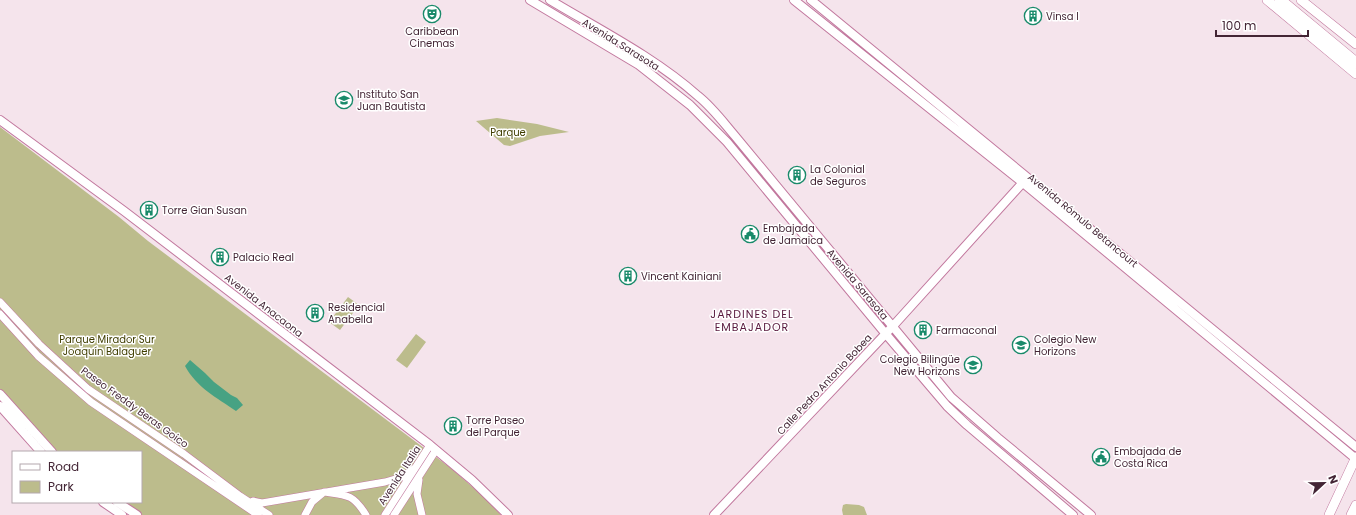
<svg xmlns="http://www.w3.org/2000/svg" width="1356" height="515" font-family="Poppins,sans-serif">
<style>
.green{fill:#bcbc8c}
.water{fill:#47a283}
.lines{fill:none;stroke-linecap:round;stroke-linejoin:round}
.tertiary-casing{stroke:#c2789e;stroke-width:8}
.secondary-casing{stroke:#c2789e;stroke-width:10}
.primary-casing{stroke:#c2789e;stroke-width:10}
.motorway-casing{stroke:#c2789e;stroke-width:12}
.tertiary{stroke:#fff;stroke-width:7}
.secondary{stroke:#fff;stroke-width:8}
.primary{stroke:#fff;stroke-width:9}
.motorway{stroke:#fff;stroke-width:11}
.labels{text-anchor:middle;stroke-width:3;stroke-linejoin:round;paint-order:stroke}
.poi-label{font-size:10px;fill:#432535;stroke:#fff;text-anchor:start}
.street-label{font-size:10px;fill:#432535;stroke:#fff}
.park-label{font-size:10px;fill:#403e00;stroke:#fff}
.neighbourhood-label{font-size:11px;letter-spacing:1px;fill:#58183d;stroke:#fff}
</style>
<rect width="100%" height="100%" fill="#f5e4ec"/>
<path class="green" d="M497,118l40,6 32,8 -29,4 -30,10 -6,-1 -28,-24z
M0,127l119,90 29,24 304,228 33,29 16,17h-359l-19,-13h18v-50h-85l-56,-63z
M348,297l11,8 -19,25 -11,-8z
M416,334l10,8 -19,26 -11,-8z
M846,504l13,1 5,2 3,8h-24l-1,-5 1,-5z"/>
<path class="water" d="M190,360l15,13 9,9 17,13 6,3 6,7 -7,6c-20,-14 -39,-23 -51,-45z"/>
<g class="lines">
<defs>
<path id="tertiary" d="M0,302l39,42 49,45 96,65 56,42 29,19
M0,314l38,42 53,46 167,113
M419,480l-2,14 5,21
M253,501l9,2 123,-21 17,-5 13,-9
M305,515l7,-13 12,-10c23,3 29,2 42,23
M385,515l45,-70
M394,515l42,-65"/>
<path id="secondary" d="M530,0l109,65 51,40 37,37 158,191 62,73 20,19 106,90
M550,0c50,30 104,57 148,96 14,11 25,26 37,40l216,261 47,41 93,77
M794,0l228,182 334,277
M811,0l545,447
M0,120l124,91 306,234 42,35 36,35
M0,394l52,58
M0,406l41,46
M103,502l19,13
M117,502l20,13
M714,515l179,-189 133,-147"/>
<path id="primary" d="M1267,0l89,74
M1301,0l55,44
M1329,515l27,-58
M1351,515l5,-10"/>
<path id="motorway" d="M1280,0l76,63"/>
</defs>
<use href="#tertiary" class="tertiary-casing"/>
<use href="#secondary" class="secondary-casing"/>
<use href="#primary" class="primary-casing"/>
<use href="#motorway" class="motorway-casing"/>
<use href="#tertiary" class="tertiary"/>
<use href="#secondary" class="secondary"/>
<use href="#primary" class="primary"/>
<use href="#motorway" class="motorway"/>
</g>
<defs>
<symbol id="theatre-ring" viewBox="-11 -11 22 22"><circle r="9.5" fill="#fff" stroke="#198a6a" stroke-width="1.5"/><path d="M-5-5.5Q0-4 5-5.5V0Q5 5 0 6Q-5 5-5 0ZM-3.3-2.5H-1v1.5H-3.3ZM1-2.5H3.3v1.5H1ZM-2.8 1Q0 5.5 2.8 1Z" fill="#198a6a"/></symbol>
<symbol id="building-ring" viewBox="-11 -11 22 22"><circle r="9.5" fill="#fff" stroke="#198a6a" stroke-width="1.5"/><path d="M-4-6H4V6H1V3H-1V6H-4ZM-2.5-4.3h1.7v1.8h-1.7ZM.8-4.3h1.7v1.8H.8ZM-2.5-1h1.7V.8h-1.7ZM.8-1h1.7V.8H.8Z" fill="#198a6a"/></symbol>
<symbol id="school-ring" viewBox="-11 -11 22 22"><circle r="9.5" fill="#fff" stroke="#198a6a" stroke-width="1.5"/><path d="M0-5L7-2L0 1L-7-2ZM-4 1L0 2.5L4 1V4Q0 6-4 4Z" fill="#198a6a"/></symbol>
<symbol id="civic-ring" viewBox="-11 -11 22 22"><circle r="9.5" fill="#fff" stroke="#198a6a" stroke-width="1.5"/><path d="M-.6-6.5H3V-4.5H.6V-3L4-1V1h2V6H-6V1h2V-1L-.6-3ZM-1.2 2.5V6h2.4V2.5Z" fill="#198a6a"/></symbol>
</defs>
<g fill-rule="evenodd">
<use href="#theatre-ring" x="422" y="4" width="20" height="20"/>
<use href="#building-ring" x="1023" y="6" width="20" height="20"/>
<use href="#school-ring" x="334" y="90" width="20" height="20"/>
<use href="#building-ring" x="787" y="165" width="20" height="20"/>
<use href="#building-ring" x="139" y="200" width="20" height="20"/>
<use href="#civic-ring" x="740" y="224" width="20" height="20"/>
<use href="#building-ring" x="210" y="247" width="20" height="20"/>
<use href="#building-ring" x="618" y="266" width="20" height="20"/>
<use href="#building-ring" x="305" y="303" width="20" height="20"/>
<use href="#building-ring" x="913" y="320" width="20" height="20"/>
<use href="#school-ring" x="1011" y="335" width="20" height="20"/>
<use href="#school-ring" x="963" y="355" width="20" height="20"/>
<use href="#building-ring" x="443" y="416" width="20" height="20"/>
<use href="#civic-ring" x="1091" y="447" width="20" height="20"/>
</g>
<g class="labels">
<g class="poi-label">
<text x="1046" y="20">Vinsa I</text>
<text x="432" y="35" text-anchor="middle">Caribbean<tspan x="432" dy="12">Cinemas</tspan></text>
<text x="357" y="98">Instituto San<tspan x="357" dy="12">Juan Bautista</tspan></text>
<text x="810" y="173">La Colonial<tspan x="810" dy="12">de Seguros</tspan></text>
<text x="162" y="214">Torre Gian Susan</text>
<text x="763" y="232">Embajada<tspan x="763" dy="12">de Jamaica</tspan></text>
<text x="233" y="261">Palacio Real</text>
<text x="641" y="280">Vincent Kainiani</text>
<text x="328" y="311">Residencial<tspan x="328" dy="12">Anabella</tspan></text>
<text x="936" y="334">Farmaconal</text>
<text x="1034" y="343">Colegio New<tspan x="1034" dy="12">Horizons</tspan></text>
<text x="960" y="363" text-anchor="end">Colegio Bilingüe<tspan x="960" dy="12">New Horizons</tspan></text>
<text x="466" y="424">Torre Paseo<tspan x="466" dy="12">del Parque</tspan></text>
<text x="1114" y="455">Embajada de<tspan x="1114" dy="12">Costa Rica</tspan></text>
</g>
<g class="street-label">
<text transform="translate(621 44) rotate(32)" y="4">Avenida Sarasota</text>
<text transform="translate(1083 220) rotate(40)" y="4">Avenida Rómulo Betancourt</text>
<text transform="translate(858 284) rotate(50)" y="4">Avenida Sarasota</text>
<text transform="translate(264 305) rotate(38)" y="4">Avenida Anacaona</text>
<text transform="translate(824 384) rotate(-47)" y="4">Calle Pedro Antonio Bobea</text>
<text transform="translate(135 407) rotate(36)" y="4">Paseo Freddy Beras Goico</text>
<text transform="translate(399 475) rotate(-57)" y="4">Avenida Italia</text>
</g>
<g class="park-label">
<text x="508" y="136">Parque</text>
<text x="107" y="343">Parque Mirador Sur<tspan x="107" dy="12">Joaquín Balaguer</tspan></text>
</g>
<g class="neighbourhood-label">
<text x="752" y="318">JARDINES DEL<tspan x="752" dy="13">EMBAJADOR</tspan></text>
</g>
</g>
<rect x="12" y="451" width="130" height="52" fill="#ffffff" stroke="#b4a8ae"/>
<rect x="20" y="464" width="20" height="6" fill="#ffffff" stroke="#b4a8ae"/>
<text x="48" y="471" font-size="12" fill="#432535">Road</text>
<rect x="20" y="481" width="20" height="12" fill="#bcbc8c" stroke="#b4a8ae"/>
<text x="48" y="491" font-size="12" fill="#432535">Park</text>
<g transform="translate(1324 483) rotate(68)" stroke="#ffffff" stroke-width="3" paint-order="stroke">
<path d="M0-3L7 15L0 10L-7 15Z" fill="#432535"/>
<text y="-6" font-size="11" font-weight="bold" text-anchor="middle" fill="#432535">N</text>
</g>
<path d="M1216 30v6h92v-6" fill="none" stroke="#432535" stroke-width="2"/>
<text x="1222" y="30" font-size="12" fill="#432535" stroke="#ffffff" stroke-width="3" paint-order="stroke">100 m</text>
</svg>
